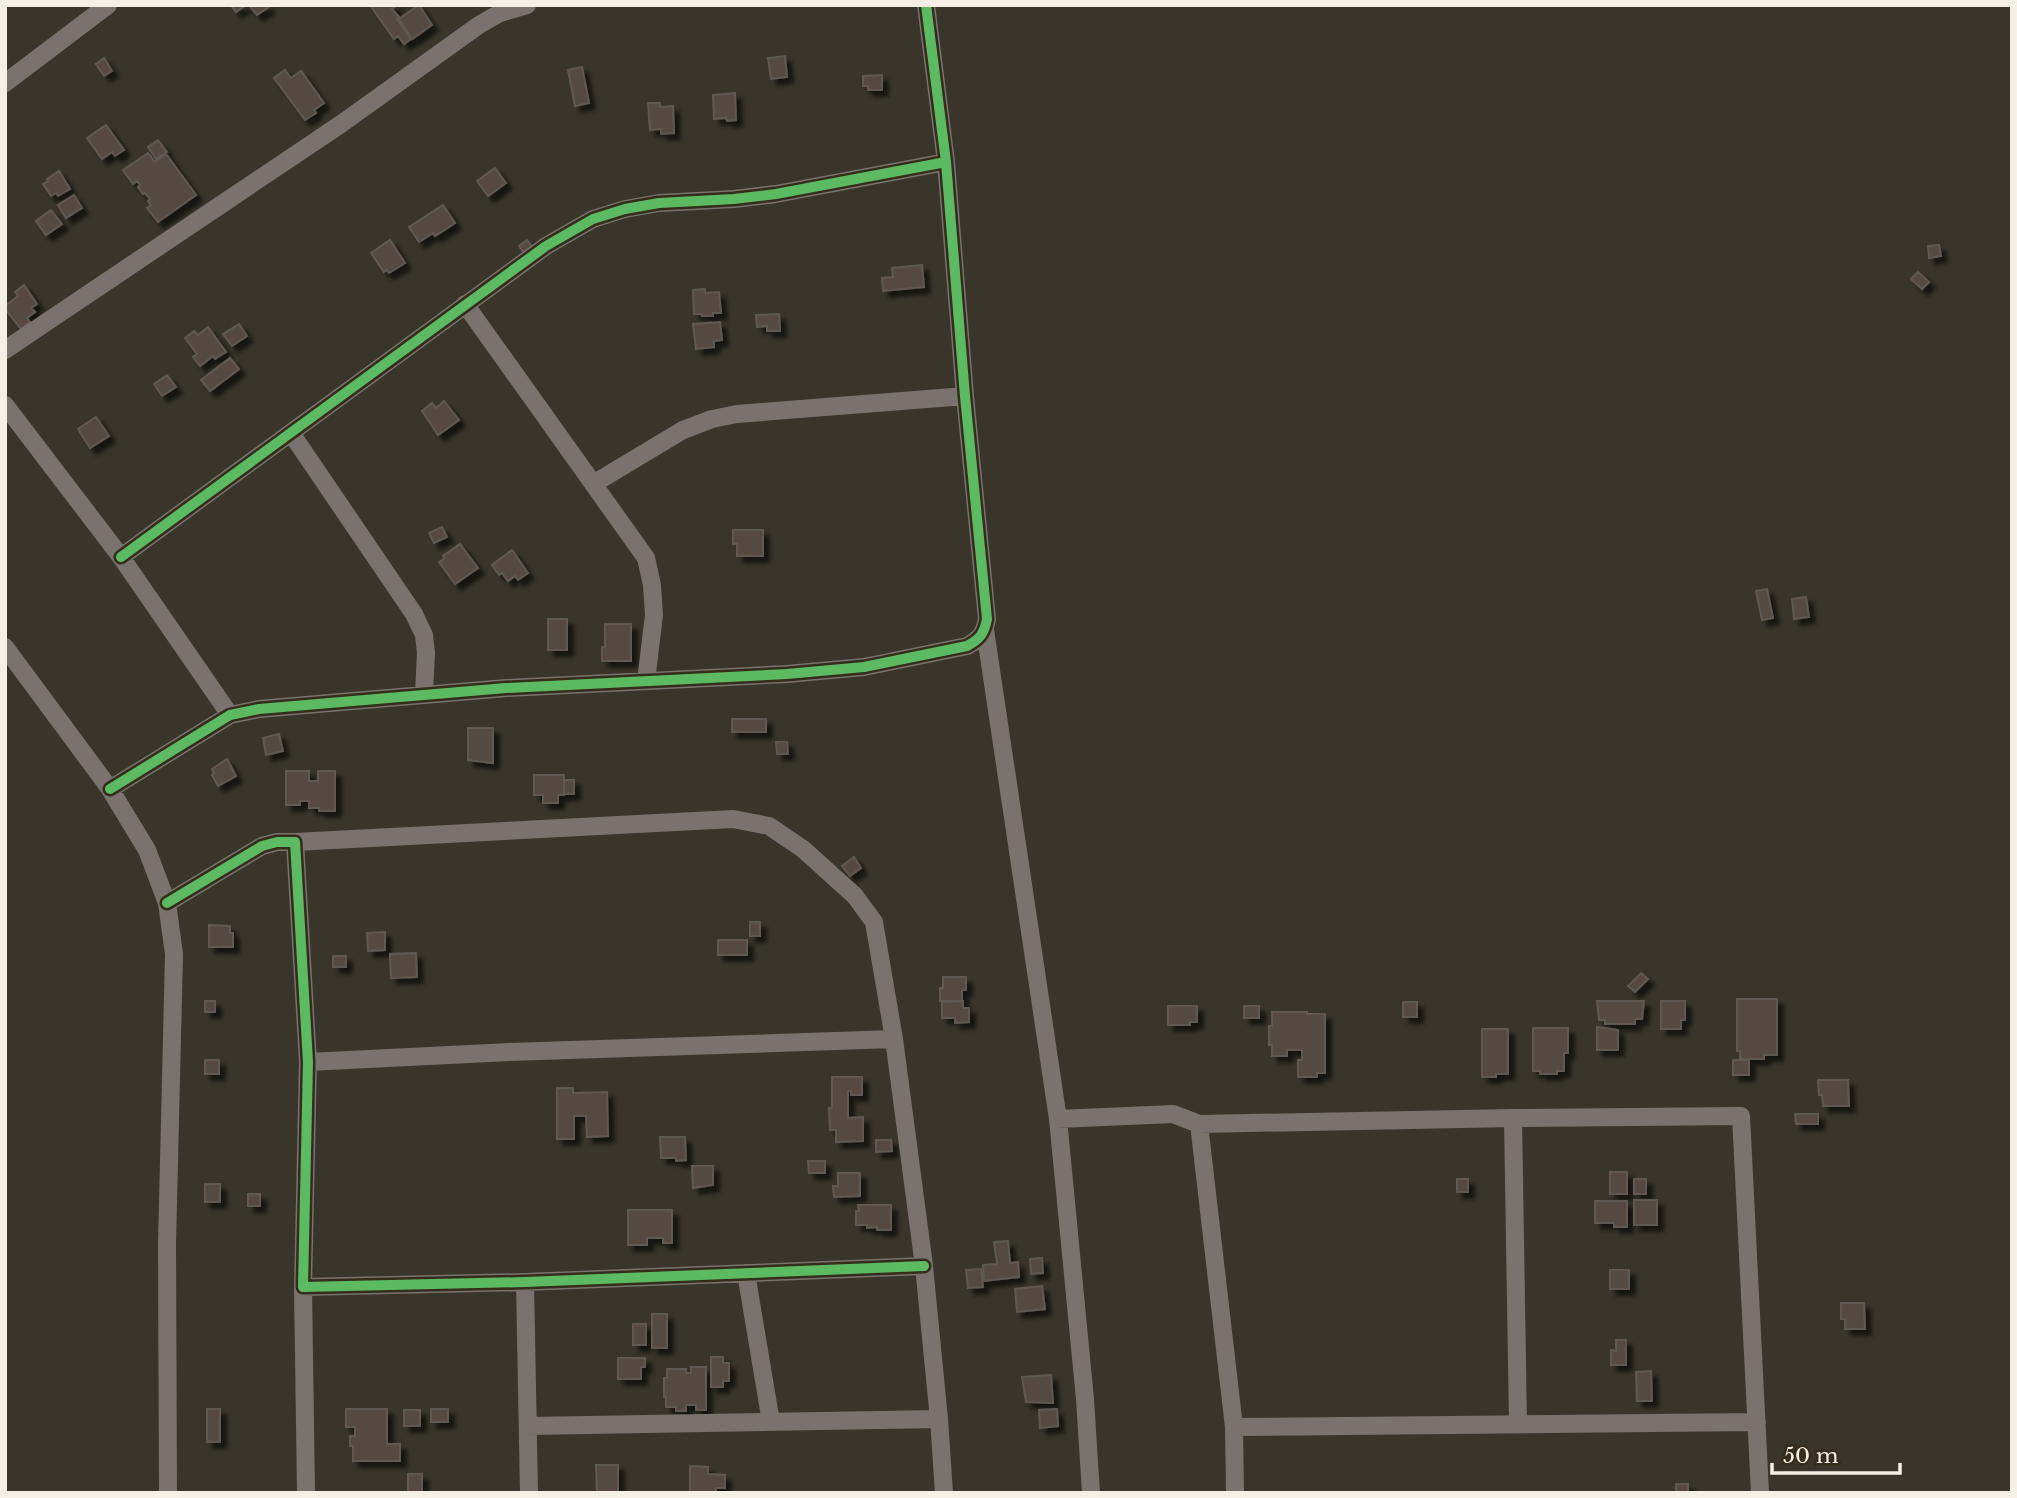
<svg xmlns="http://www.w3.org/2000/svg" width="2017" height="1498" font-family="'Libre Baskerville',serif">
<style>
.building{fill:#554a43;stroke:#605953;stroke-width:2;filter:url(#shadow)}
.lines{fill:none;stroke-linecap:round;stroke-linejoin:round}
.street{stroke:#7a726e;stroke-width:18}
.cycleway-casing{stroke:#342d1b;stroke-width:15}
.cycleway{stroke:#5cba63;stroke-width:10}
</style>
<defs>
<filter id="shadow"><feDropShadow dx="6" dy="6" stdDeviation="2" flood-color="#0009"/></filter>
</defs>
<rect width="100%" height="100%" fill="#39352b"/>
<path class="building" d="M231,5h15l-10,7z
M249,5h19l1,2 -12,8z
M370,5h27l-5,4 7,8 -2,2 14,20 -7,5 -6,-8 -4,3z
M419,5l13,20 -20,14 -13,-20z
M785,56l2,21 -16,2 -3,-21z
M104,58l8,13 -8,5 -8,-12z
M582,67l7,36 -14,3 -7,-36z
M285,70l6,8 10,-7 23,32 -10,7 2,3 -11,7 -31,-42z
M882,75v15h-14v-4h-5v-10z
M735,93l1,27 -9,1 -1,-3 -12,1 -1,-24z
M648,103h12v4l13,-1 1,27 -13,1v-5l-11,1z
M106,125l18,25 -9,6 -3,-4 -10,7 -15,-21z
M158,140l9,12 -11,7 -8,-12z
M148,153l7,9 11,-8 30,41 -38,27 -11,-14 4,-3 -3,-4 2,-2 -5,-6 -2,1 -5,-7 2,-2 -3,-4 -4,3 -10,-14z
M495,168l11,15 -18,13 -11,-15z
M59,171l11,18 -12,7 -2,-3 -5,3 -8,-12 5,-3 -1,-2z
M74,195l8,13 -16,10 -8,-13z
M443,205l12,18 -20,13 -2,-3 -14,9 -10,-15z
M51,210l11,14 -16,11 -10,-14z
M390,240l15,23 -16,10 -2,-3 -3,2 -13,-19z
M527,240l7,9 -9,6 -6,-9z
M1939,245l2,11 -12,2 -1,-12z
M922,265l2,22 -41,4 -1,-13 11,-1 -1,-9z
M1918,272l11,10 -7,7 -11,-10z
M24,285l13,19 -6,4 4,4 -8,6 3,4 -9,7 -16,-20v-3l13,-10 -3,-4z
M705,289v4l14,-1 2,21h-8v3h-11l-1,-2h-7l-1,-24z
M779,314l1,17h-13v-5l-10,1 -1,-12z
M720,322l2,18 -8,1v6l-18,2 -3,-25z
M239,324l8,12 -15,10 -9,-12z
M208,327l18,25 -11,7 -2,-3 -13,10 -7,-9 4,-3 -12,-16 9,-7 4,4z
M230,358l9,11 -29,22 -9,-11z
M167,375l9,12 -14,9 -8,-12z
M444,401l15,19 -21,15 -16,-24 10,-8 4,5z
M96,417l13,19 -19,12 -12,-19z
M442,527l5,10 -13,6 -5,-10z
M733,530h30v26h-26v-12h-4z
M460,544l18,24 -23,16 -16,-22 6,-4 -2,-2z
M512,550l16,23 -10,7 -3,-4 -7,5 -6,-8 -3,2 -7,-10z
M1767,589l6,29 -11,2 -6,-29z
M1806,597l3,20 -15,2 -2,-20z
M548,619h19v31h-19z
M605,624h26v37h-29v-14h3z
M732,719h34v13h-34z
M468,728h25v35l-25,-3z
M279,734l4,17 -17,4 -3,-17z
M776,742h11l1,12h-11z
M227,759l9,17 -18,10 -6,-11 2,-2 -2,-4z
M286,771h23v10h9v-10h17v40h-16v-3h-10v-7h-9v4h-14z
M534,775h30v20h-6v8h-15v-8h-9z
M564,780h10v14h-10z
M854,857l7,11 -11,8 -8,-10z
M750,922h10v14h-10z
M209,925l21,1v7h3v14h-24z
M385,932v18l-17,1 -1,-18z
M718,940h29v15h-29z
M416,953l1,24 -26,1 -1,-24z
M333,956h13v11h-13z
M1641,973l7,6 -13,13 -7,-6z
M943,977h23v13h-4v11h-22v-13h3z
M1737,999h40v56h-13v4h-24v-8h-3z
M205,1001h10v11h-10z
M963,1001v7h6v14l-14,1v-5h-13v-16z
M1597,1001h47l-2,18h-7v5h-30v-4h-6z
M1661,1001h24v19h-4v9h-20z
M1403,1002h14v15h-14z
M1168,1006h29v16h-7v3h-22z
M1244,1006h15v12h-15z
M1272,1012h35v2h18v59h-8v4h-19v-17h4v-10h-15v6h-15v-11h-3v-19h3z
M1597,1027l21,3v20h-21z
M1533,1028h35v25h-4v18h-7v3h-17v-3h-7z
M1482,1029h26v45h-12v3h-14z
M205,1060h14v14h-14z
M1733,1060h16v15h-16z
M832,1077h30v18h-11v-4h-3v27l15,-1v24l-27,1v-12h-6l-1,-22h3z
M1818,1080h30l1,26h-26l-1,-11h-3z
M557,1088h16v5l34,-1 1,44 -21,1 -1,-21h-12v23h-17z
M1795,1114h23v10h-22z
M660,1137h25l1,23 -10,1v-3h-15z
M876,1140h15l1,11 -16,1z
M808,1161h17v12h-16z
M692,1166h21v19l-20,3z
M1610,1172h17v22h-17z
M838,1173h22v23l-26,1 -1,-11h5z
M1457,1179h11v13h-11z
M1634,1179h12v15h-12z
M205,1184h15v18h-15z
M248,1194h12v12h-12z
M1634,1200h23v25h-23z
M1595,1201h32v26h-13v-4h-19z
M858,1205h33v25h-14v-3l-10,1v-3h-11v-14h3z
M628,1210h44v33h-9v-5h-16v7h-19z
M1008,1241l2,22 8,-1 1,15 -35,4 -1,-16 14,-1 -3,-22z
M1042,1258l1,15 -12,1 -1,-15z
M981,1269l2,18 -15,1 -2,-18z
M1610,1270h19v19h-19z
M1042,1286l3,23 -28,3 -2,-23z
M1841,1303h23l1,26h-20v-10h-4z
M652,1314h15v34h-15z
M633,1324h13v21h-13z
M1616,1340h10v25h-15v-15l5,1z
M711,1357h12v6h6v18h-6v6h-12z
M618,1358h27v9h-4v12h-23z
M691,1367h15v43h-10v-5h-10v6h-10v-4h-10v-10h-2v-19h3v-9h19v4h5z
M1651,1371l1,30h-15l-1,-29z
M1051,1375l2,28 -27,-1 -4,-25z
M207,1409h13v33h-13z
M346,1409h41v35h13v17h-47v-15h-3v-10h5v-9h-9z
M431,1409h17v13h-17z
M1057,1409l1,17 -18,2 -1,-18z
M404,1410h16v16h-16z
M596,1465h22v28h-21z
M690,1466l18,1v7l17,1v13h-9v5h-26z
M408,1474h14v19h-14z
M1676,1484h12v9h-12z"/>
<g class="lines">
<path class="street" d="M5,83l103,-78
M465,304l181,254 6,27 2,30 -8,66
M5,350l336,-226 138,-99 21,-12 27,-8
M5,405l116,152 109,158
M291,433l123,181 10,21 2,18 -2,41
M593,484l90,-54 29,-11 25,-5 228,-18
M121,557l425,-311 47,-27 32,-10 34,-6 75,-4 42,-5 170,-32
M985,630l73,489 27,280 6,94
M5,647l105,142 37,61 20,53 7,51 -7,290 1,249
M110,789l120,-74 29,-6 247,-21 281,-14 77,-7 103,-21c13,-7 17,-12 20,-27l-22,-223 -19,-234 -20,-157
M295,842l438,-23 36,7 34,23 52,47 19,26 20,117 30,227 15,153 5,74
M167,903l95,-57 15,-4h18l13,220 -5,225 222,-5 399,-16
M308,1062l202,-10 384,-13
M1513,1118l5,306
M1058,1119l115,-5 26,10 35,303 1,66
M1199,1124l314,-6 228,-2 19,377
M746,1273l25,149
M525,1282l4,211
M303,1287l3,206
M528,1426l411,-7
M1234,1427l523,-5"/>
<defs>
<path id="cycleway" d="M121,557l425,-311 47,-27 32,-10 34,-6 75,-4 42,-5 170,-32
M110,789l120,-74 29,-6 247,-21 281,-14 77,-7 103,-21c13,-7 17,-12 20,-27l-22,-223 -19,-234 -20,-157
M167,903l95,-57 15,-4h18l13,220 -5,225 222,-5 399,-16"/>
</defs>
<use href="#cycleway" class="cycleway-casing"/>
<use href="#cycleway" class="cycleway"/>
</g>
<rect width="2017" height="1498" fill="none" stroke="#f5f0e5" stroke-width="14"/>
<path d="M1772 1463v10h128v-10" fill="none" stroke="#f5f0e5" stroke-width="3.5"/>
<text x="1783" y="1463" font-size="21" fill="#f5f0e5" stroke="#342d1b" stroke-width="5" paint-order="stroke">50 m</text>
</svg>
